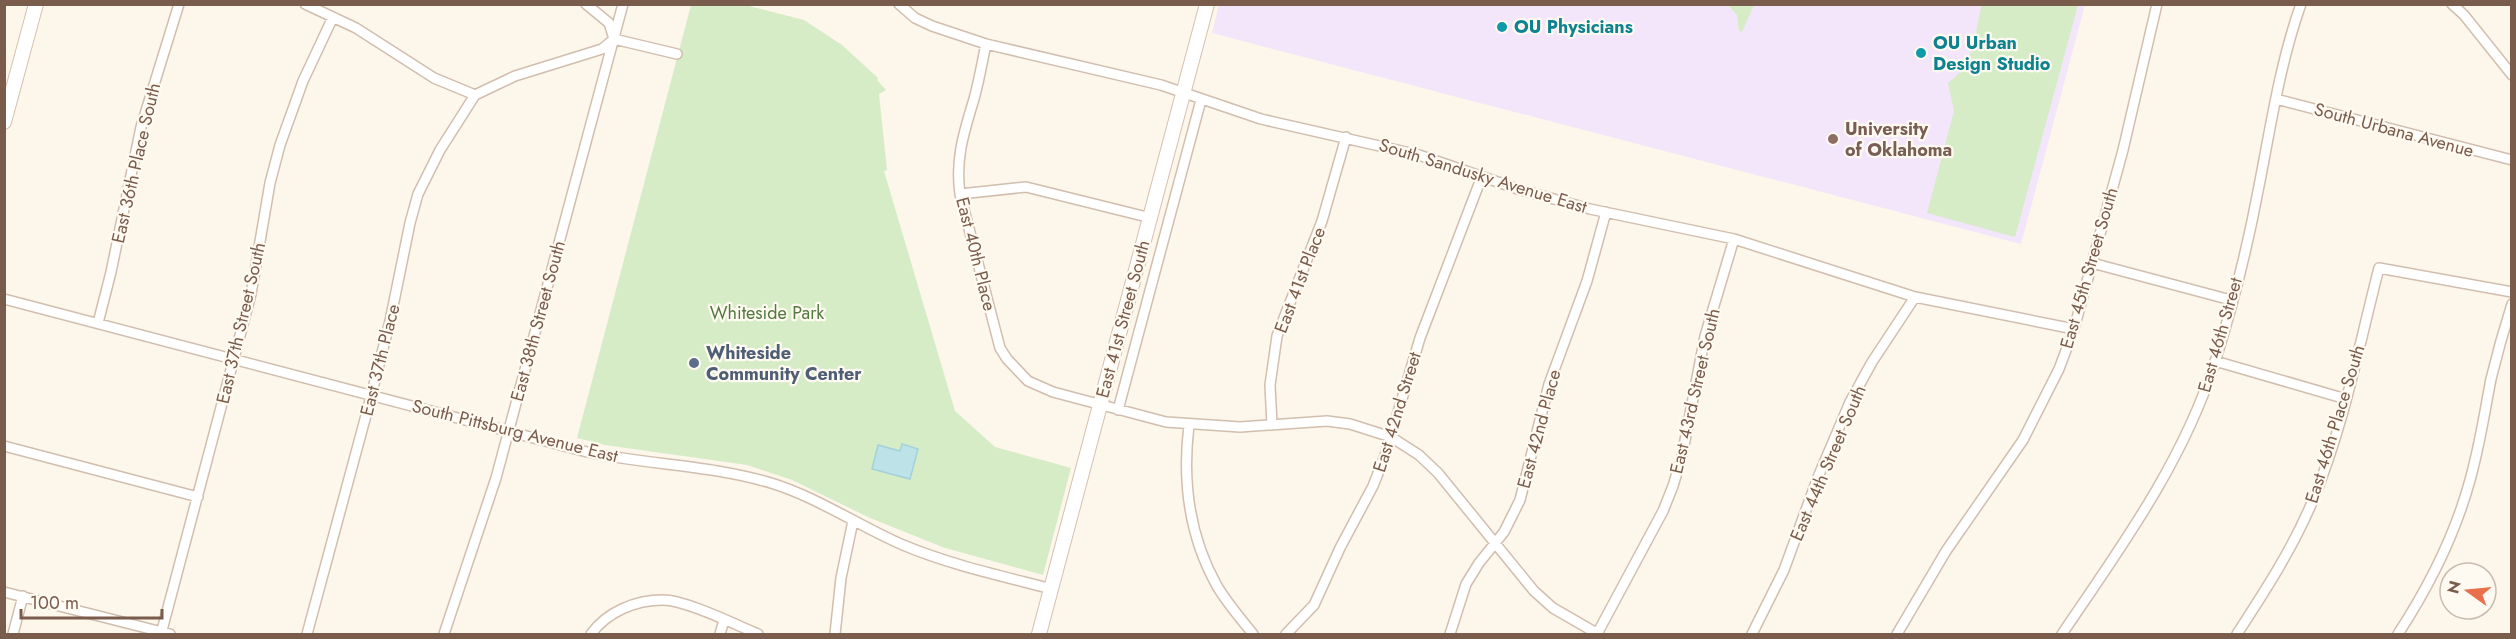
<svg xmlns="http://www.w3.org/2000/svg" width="2516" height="639" font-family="Jost,sans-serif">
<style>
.education{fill:#f3e6fa}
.green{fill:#d6ecc7}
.water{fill:#bde2e8;stroke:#a3d2da;stroke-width:1.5}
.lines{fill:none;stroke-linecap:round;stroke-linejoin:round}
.street-casing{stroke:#d1beae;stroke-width:12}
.secondary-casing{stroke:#d6c0ae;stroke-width:16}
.street{stroke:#fff;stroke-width:9}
.secondary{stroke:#fff;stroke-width:14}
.culture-dot{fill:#0f9aa8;stroke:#fffaf1;stroke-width:2}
.education-dot{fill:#8d6e63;stroke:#fffaf1;stroke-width:2}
.service-dot{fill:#5c6f8a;stroke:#fffaf1;stroke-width:2}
.labels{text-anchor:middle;stroke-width:4.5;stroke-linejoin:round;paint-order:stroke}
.culture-label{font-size:18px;font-weight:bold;fill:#0d838f;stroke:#fffaf1;text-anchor:start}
.education-label{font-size:18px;font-weight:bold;fill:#785e54;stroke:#fffaf1;text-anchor:start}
.street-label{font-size:18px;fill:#7a5c4c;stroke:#fffaf1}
.park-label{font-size:18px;fill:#527a40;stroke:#fffaf1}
.service-label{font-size:18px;font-weight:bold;fill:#4e5e75;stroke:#fffaf1;text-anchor:start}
</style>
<rect width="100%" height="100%" fill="#fdf6ea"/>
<path class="education" d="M1219,4l866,1 -64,239 -809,-211z"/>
<path class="green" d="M1982,4l96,1 -63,232 -88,-24 27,-102 -6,-28c27,-19 26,-48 34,-79z
M691,5h54l59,15 38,25 36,33 -1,2 9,10 -7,4 8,76 -3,1 71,240 40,36 76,21 -28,107 -98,-27 -75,-30 -78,-38 -45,-15 -142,-20 -28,-7z
M1728,5h26l-12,27 -3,-1 -2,-16z"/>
<path class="water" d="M902,444l16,5 -8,30 -38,-10 6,-24 22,6z"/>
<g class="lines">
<defs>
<path id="street" d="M305,4l51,24 78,50 41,17 40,-19 87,-27 12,-10
M586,4l23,19 5,16
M899,4l16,14 17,8 54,18 175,41 100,34 158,36 102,35 69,19 144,30 181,58 159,32
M2452,4l12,11 48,60
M614,39l63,15
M986,44c-4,19 -7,37 -12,55 -10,33 -19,60 -14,95l40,154 7,11 21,22 25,11 113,30 74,5 87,-6 23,3 41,13 28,18 19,18 96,118 19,17 45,26
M2276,99l236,61
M960,194l66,-7 125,31
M2092,263l139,37
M4,299l583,153c62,13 124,13 184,31 46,14 88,43 132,62 48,20 99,31 149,44
M98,323l13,-51 30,-145 38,-123
M2215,361l131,38
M1118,410l83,-310
M1189,425c-7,57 0,111 28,161 10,17 24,33 36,48
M1272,425l-2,-40 7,-49 45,-115 24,-84
M4,446l194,51
M4,592l166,42
M13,634l10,-38
M161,634l90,-340 19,-111 10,-38 23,-64 30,-64
M307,634l61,-226 22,-87 20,-98 8,-29 22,-44 35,-55
M444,634l52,-156 127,-474
M591,634c16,-22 44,-34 72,-34 23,0 73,25 95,34
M720,634l4,-14
M835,634l6,-56 12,-57
M1286,634l28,-29 26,-57 33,-62 13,-33 34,-115 62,-162
M1450,634l16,-50 13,-21 25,-31 16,-32 29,-116 38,-103 19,-69
M1597,634l66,-123 10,-25 9,-30 23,-120 29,-97
M1752,634l32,-64 34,-93 32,-75 22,-40 43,-65
M1897,634l49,-83 77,-111 36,-71 15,-40 49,-179 34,-146
M2062,634c59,-87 120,-170 153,-272 18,-57 33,-117 44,-176 12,-61 21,-123 42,-182
M2237,634c28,-43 56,-86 76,-134 31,-74 46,-155 66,-232l133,24
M2398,634c30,-46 55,-95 70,-147 11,-36 16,-72 23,-108 6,-25 13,-50 21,-75"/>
<path id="secondary" d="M4,122l32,-118
M1039,634l168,-630"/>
</defs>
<use href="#street" class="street-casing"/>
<use href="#secondary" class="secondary-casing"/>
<use href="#street" class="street"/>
<use href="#secondary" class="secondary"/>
</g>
<g class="culture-dot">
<circle cx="1502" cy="27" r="6"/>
<circle cx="1921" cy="53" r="6"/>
</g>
<circle class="education-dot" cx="1833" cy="139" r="6"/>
<circle class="service-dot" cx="694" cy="363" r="6"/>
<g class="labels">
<g class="culture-label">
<text x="1514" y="33">OU Physicians</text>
<text x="1933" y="49">OU Urban<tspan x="1933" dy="21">Design Studio</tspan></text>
</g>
<g class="education-label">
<text x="1845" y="135">University<tspan x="1845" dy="21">of Oklahoma</tspan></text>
</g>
<g class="street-label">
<text transform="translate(2394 130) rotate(15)" y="6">South Urbana Avenue</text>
<text transform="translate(136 163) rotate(-77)" y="6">East 36th Place South</text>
<text transform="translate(1483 176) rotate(17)" y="6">South Sandusky Avenue East</text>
<text transform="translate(976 254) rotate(76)" y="6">East 40th Place</text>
<text transform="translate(2089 268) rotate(-74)" y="6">East 45th Street South</text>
<text transform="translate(1300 280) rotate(-69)" y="6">East 41st Place</text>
<text transform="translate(1123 319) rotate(-75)" y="6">East 41st Street South</text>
<text transform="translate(538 321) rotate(-75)" y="6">East 38th Street South</text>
<text transform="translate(241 323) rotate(-77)" y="6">East 37th Street South</text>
<text transform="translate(2220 335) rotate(-74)" y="6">East 46th Street</text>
<text transform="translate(380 360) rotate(-76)" y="6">East 37th Place</text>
<text transform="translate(1695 391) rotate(-77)" y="6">East 43rd Street South</text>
<text transform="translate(1397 412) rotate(-73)" y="6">East 42nd Street</text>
<text transform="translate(2335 424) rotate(-73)" y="6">East 46th Place South</text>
<text transform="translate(1539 429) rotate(-75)" y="6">East 42nd Place</text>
<text transform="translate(515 431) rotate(14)" y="6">South Pittsburg Avenue East</text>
<text transform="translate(1828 463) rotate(-67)" y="6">East 44th Street South</text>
</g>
<g class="park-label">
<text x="767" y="319">Whiteside Park</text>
</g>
<g class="service-label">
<text x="706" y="359">Whiteside<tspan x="706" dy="21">Community Center</tspan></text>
</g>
</g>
<rect width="2516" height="639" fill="none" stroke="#7a5c4c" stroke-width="12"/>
<g transform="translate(2468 591) rotate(285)"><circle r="28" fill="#fffaf1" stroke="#cabbaf" stroke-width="1.5"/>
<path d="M0-4.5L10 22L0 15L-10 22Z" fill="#e96f4d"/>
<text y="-9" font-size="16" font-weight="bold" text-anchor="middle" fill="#7a5c4c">N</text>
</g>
<path d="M21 609v9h141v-9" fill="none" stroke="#7a5c4c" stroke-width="3"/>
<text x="30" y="609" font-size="18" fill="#7a5c4c" stroke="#fffaf1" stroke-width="4.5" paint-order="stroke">100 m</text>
</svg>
